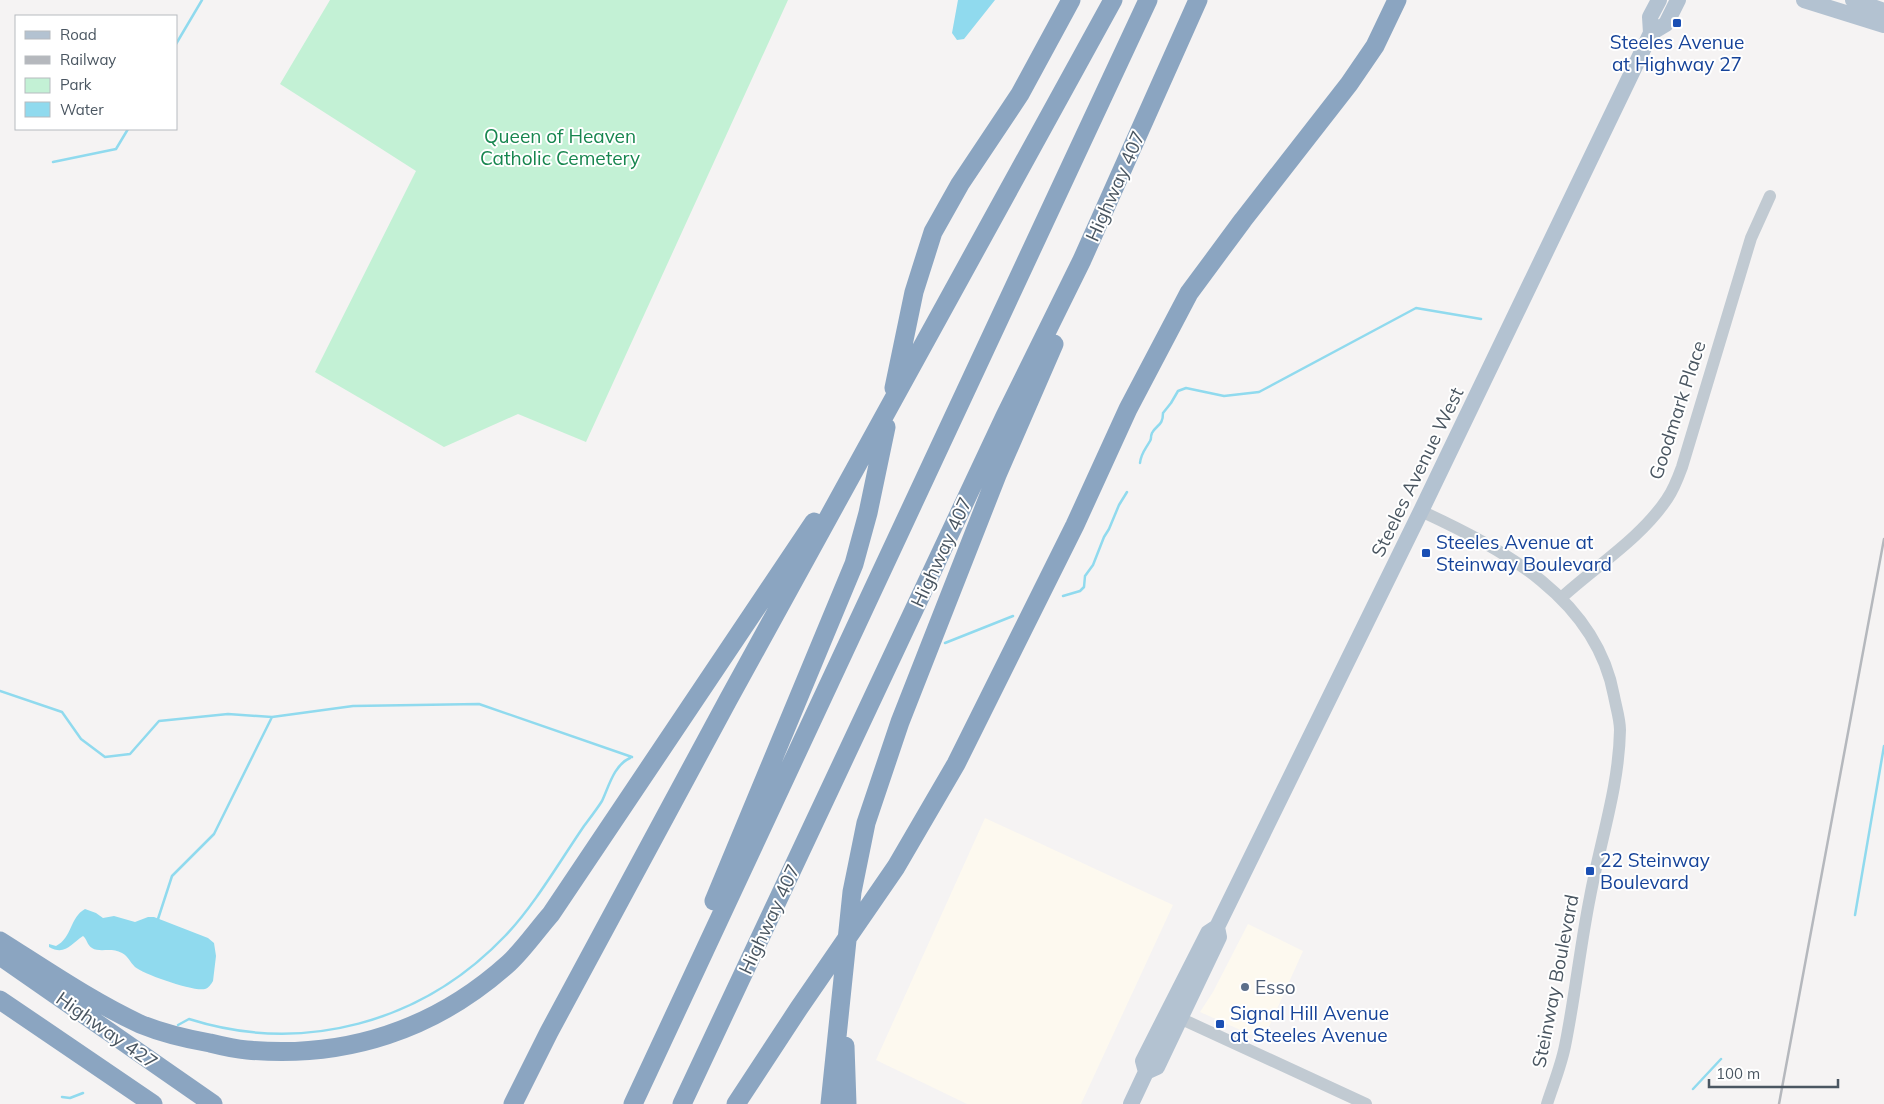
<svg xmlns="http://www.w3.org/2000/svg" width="1884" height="1104" font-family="Mulish,sans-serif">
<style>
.commercial{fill:#fdf9ef}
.green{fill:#c3f1d5}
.water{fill:#90daee}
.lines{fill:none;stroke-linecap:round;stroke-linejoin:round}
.stream{stroke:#90daee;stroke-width:2.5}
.minor{stroke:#c1cad2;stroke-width:12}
.major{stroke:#b3c2d1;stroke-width:16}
.highway{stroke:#8ba5c1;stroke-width:19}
.rail{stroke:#b5b8bd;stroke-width:2.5}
.transit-dot{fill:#1a4fb4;stroke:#fff;stroke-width:2}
.service-dot{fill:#5c6f8a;stroke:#fff;stroke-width:2}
.labels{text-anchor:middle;stroke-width:4;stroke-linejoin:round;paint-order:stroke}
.transit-label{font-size:19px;fill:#164399;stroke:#fff;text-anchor:start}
.park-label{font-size:19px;fill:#17864f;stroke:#fff}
.street-label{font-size:19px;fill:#4a5661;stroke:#fff}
.service-label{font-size:19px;fill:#4e5e75;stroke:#fff;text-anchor:start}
</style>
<rect width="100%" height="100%" fill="#f5f3f3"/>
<path class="commercial" d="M985,818l188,87 -92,199h-114l-91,-44z
M1248,924l55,27 -40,89 -63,-28 13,-20z"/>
<path class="green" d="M330,0h458l-202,442 -68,-28 -74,33 -129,-75 101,-201 -136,-87z"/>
<path class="water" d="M958,0h37l-31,39 -7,1 -5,-7z
M85,909l11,4 7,5 11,-2 21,6 13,-5h6l54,21 6,5 2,13 -3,25c-2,3 -4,7 -8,8 -11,3 -62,-15 -70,-22 -5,-5 -7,-11 -13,-14 -11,-6 -22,0 -30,-5 -5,-3 -5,-9 -9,-12 -12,8 -18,20 -34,11v-3l7,2c16,-8 14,-29 29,-37z"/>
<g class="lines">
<path class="stream" d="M176,44l26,-44
M53,162l63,-13 12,-20
M1140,463c1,-10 5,-13 10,-22 2,-4 0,-3 2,-8 5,-9 11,-7 11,-20l8,-10 7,-12 8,-3 38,8 35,-4 157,-84 65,11
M1063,596l17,-5 4,-4 1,-11 8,-11 11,-28 5,-8 10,-24 8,-13
M945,643l68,-27
M0,691l62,21 19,27 24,18 25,-3 29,-33 69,-7 44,3 81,-11 126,-2 153,53
M1855,915l29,-169
M158,919l14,-43 42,-42 58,-117
M178,1025l11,-6c114,36 233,4 316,-83 29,-30 55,-75 79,-110 6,-8 13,-17 18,-25 7,-15 12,-36 28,-43
M1693,1089l28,-30
M62,1097l8,1 13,-5"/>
<path class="minor" d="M1421,511c82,38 175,87 193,185 2,11 6,23 6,34 -1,57 -20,112 -30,167 -10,50 -15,100 -25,149 -4,20 -12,39 -18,58
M1561,598c35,-32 80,-60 106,-99 7,-10 11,-21 15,-32l69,-229 19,-42
M1173,1015l193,89"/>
<path class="major" d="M1804,0l80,25
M1853,0l31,11
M1651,33l15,-9 12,-24
M1146,1072l11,-5 62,-130 -2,-10
M1131,1104l15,-32 -3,-11 65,-128 9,-6 204,-416 230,-478 -1,-16 9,-17"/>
<path class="highway" d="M894,388l20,-96 19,-60 27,-48 60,-90 51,-94
M714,901l140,-337 14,-51 18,-86
M0,941c46,29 91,60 140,83 22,9 47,15 70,19 12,3 25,6 37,7 98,9 188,-20 262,-87 15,-14 28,-33 42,-49l263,-392
M0,956l213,148
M0,1000l153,104
M845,1046l2,58
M513,1104l36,-72 179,-332 385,-700
M633,1104l515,-1104
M682,1104l323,-688 77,-156 116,-260
M736,1104l63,-96 97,-141 60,-103 119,-239 53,-116 61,-116 54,-73 106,-136 26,-38 22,-46
M830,1104l22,-212 14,-69 34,-101 97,-247 57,-131"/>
<path class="rail" d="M1779,1104l105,-565"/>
</g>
<g class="transit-dot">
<rect x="1672" y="18" width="10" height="10" rx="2.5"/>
<rect x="1421" y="548" width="10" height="10" rx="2.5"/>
<rect x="1585" y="866" width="10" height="10" rx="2.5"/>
<rect x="1215" y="1019" width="10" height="10" rx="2.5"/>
</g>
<circle class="service-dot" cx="1245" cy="987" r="5"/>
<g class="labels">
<g class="transit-label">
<text x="1677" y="49" text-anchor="middle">Steeles Avenue<tspan x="1677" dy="22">at Highway 27</tspan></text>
<text x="1436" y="549">Steeles Avenue at<tspan x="1436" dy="22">Steinway Boulevard</tspan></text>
<text x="1600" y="867">22 Steinway<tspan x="1600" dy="22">Boulevard</tspan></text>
<text x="1230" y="1020">Signal Hill Avenue<tspan x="1230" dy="22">at Steeles Avenue</tspan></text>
</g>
<g class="park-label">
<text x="560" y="143">Queen of Heaven<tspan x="560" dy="22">Catholic Cemetery</tspan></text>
</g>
<g class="street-label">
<text transform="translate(1115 186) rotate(-66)" y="7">Highway 407</text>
<text transform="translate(1677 410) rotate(-72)" y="7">Goodmark Place</text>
<text transform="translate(1417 472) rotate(-64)" y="7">Steeles Avenue West</text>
<text transform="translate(941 552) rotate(-65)" y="7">Highway 407</text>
<text transform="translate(769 919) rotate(-65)" y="7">Highway 407</text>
<text transform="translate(1555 981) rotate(-79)" y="7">Steinway Boulevard</text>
<text transform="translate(107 1030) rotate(35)" y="7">Highway 427</text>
</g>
<g class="service-label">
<text x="1255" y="994">Esso</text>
</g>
</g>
<rect x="15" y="15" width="162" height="115" fill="#ffffff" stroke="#b7bbc0"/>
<rect x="25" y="31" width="25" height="8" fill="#b3c2d1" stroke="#b7bbc0"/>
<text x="60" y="40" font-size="15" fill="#4a5661">Road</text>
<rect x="25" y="56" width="25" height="8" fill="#b5b8bd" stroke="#b7bbc0"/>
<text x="60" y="65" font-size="15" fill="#4a5661">Railway</text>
<rect x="25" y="78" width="25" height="15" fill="#c3f1d5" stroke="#b7bbc0"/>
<text x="60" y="90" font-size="15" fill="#4a5661">Park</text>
<rect x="25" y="102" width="25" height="15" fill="#90daee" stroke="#b7bbc0"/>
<text x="60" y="115" font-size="15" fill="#4a5661">Water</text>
<path d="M1709 1079v8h129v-8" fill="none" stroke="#4a5661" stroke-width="2.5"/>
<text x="1716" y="1079" font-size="15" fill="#4a5661" stroke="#ffffff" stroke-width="4" paint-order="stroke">100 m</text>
</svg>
